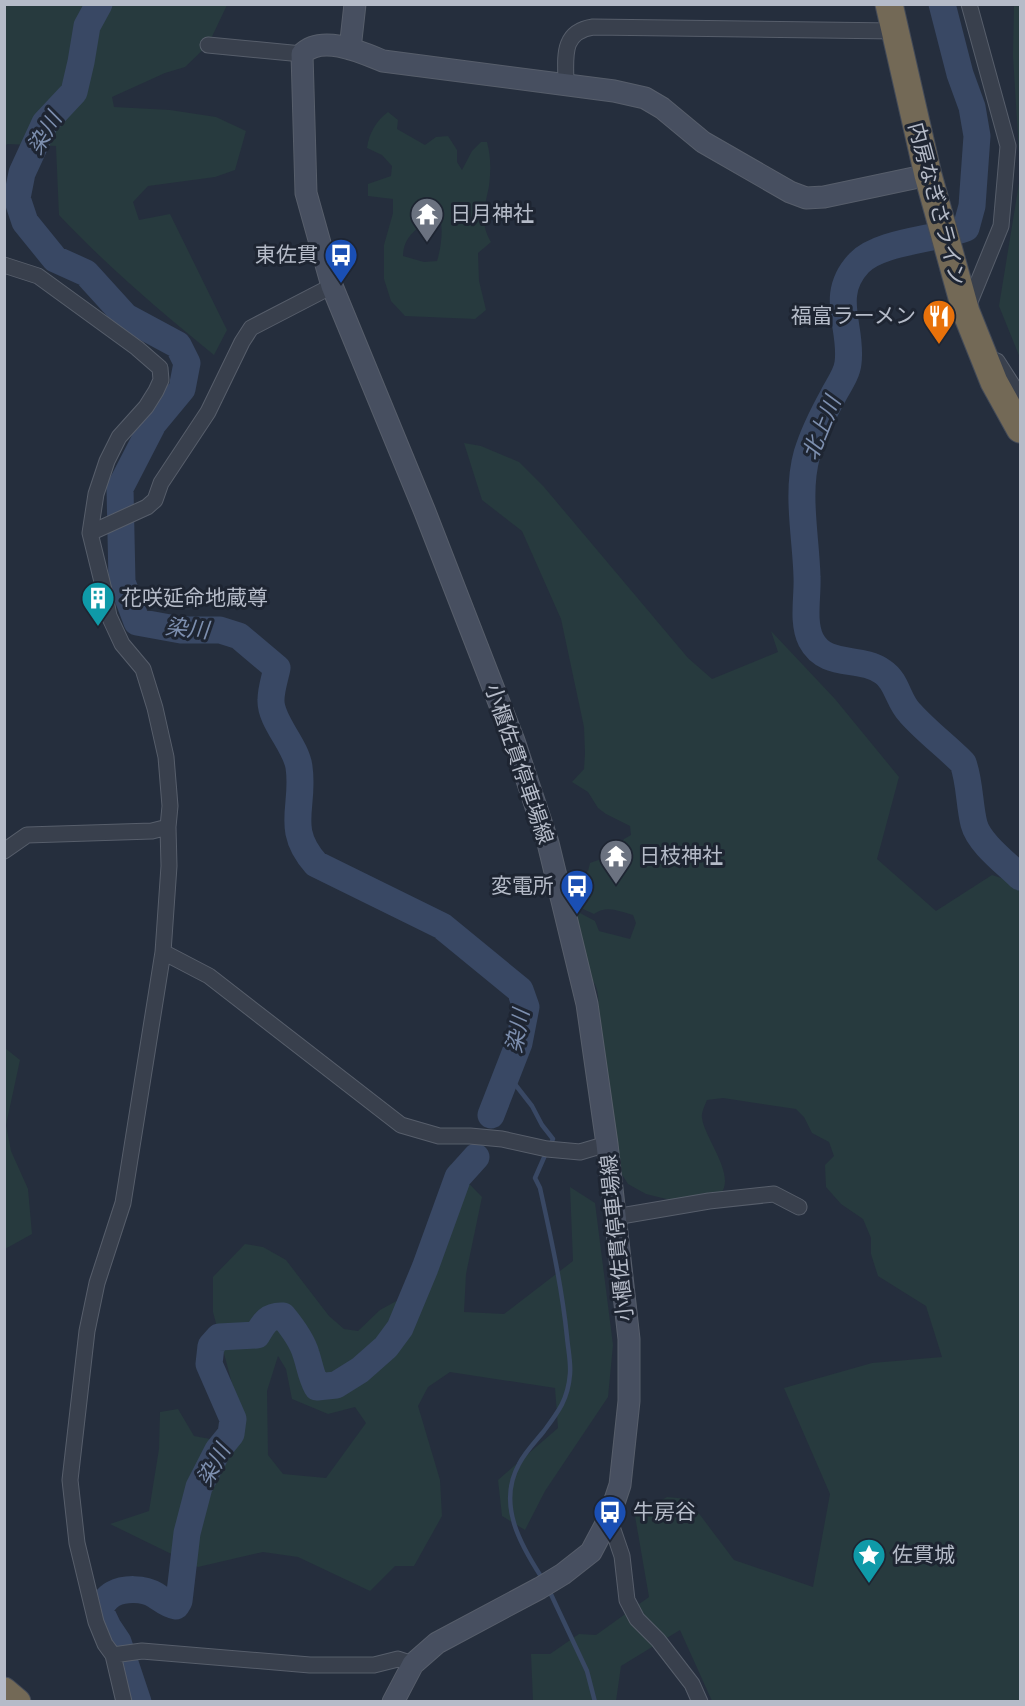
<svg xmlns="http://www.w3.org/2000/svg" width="1025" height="1706" font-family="Cabin,'Noto Sans JP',sans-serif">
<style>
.green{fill:#273a3e;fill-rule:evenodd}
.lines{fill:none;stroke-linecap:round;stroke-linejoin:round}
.stream{stroke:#394864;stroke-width:4.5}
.river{stroke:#394864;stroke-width:27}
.street-casing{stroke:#575e6b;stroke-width:17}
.secondary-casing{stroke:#575e6b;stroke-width:23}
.highway-casing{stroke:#444b58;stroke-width:29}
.street{stroke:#39404d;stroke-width:15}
.secondary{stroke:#474f60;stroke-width:21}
.highway{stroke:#736956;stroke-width:27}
.labels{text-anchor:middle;stroke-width:6;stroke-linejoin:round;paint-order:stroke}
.street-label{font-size:21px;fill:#b5bbc8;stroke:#1e2532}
.poi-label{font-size:21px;fill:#b5bbc8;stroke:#1e2532;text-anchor:start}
.water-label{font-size:22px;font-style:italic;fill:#7d8faf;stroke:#1e2532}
</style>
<rect width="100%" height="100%" fill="#252e3d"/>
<path class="green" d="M5,5h222l-19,40 -23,22 -20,6 -53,24 2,10 56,3 46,7 30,14 -11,39 -20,7 -67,9 -15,16 6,18 31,-6 57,116 -13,25c-54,-44 -107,-89 -155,-140l-3,-69 -49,-2 -2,3z
M1014,5h6v165l-7,-114z
M388,112l10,8 -1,9 28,16 11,-8 12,-1 9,14v12l5,8 10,-19 9,-9h6c4,15 4,29 2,44 -4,21 -10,36 2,56l-13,11 1,28 7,29 -11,9 -70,-3 -14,-15 -7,-22v-34l9,-32v-14l-25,-3v-12l23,-8 1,-10 -10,-11 -15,-7c2,-15 9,-27 21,-36zM432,204c14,10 10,41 5,57l-13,1 -21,-6c1,-20 11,-23 24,-37l-1,-11z
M1020,177v181l-21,-52z
M464,443l17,3 38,16 25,25 144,171 24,21 66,-27 -7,-21 64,68 64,78 -22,82 59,52 56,-36 21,7 7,11v808h-308l-32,-71 -59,36 -5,35h-83l-2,-47h19l29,-20 17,1 53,-38 -14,-81 32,-19 21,2 46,61 79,27 17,-93 -46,-106 88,-25 70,-6 -16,-51 -48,-30 -7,-22v-16l-8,-19 -22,-15 -15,-17 -1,-22 9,-9 -5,-14 -17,-9 -8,-16 -8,-8 -73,-11 -16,2c-2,5 -6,13 -5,18 2,19 34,57 19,75h-18l-7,5 -17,4 -21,-5 -12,-3 -18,-10 -10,-16 -20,-156c1,-11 1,-25 -7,-33l-18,-62 7,-4 15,8 4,10 31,8 6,-16 -3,-8c-15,-4 -26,-10 -39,-1l-11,-5 -14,-13 -1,-12 4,-8h7l9,-5 2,-8 25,-9 9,-15 7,-4 -1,-9 -24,-12 -8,-6 -10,-16 -16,-10 12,-13 1,-16 -1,-26 -23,-108 -39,-88 -40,-31z
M5,1048l15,12 -14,65 5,26 17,38 4,45 -27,15z
M450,1164l32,33 -16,77 -2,38 40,2 69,-53 -3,-74 25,16 18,142 -5,52 -63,94 -20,39 -23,-14 -4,-36 60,-52 -3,-40 -105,-16 -22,15 -10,19 22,74 2,36 -28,50h-19l-25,25 -72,-34 -35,-5 -65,15 -88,-43 39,-13 10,-62 1,-37 18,-3 16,27 43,8 6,-19 -30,-113v-35l32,-33 18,3 23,13 43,56 15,13 14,2 22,-21 53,-29 -6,-51zM278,1356l8,13 6,30 36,15 27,-7 11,16 -40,55 -43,-4 -15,-19 -1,-64z"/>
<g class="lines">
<path class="stream" d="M507,1074l25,32 10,19 11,14 -3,6
M542,1578c-22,-34 -45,-74 -23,-114 6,-12 17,-23 25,-33 15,-20 24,-32 26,-57 1,-12 -2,-25 -3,-37 -5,-50 -16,-99 -27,-149l-5,-10 11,-25
M548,1588l39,83 8,31"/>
<path class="river" d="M99,4l-12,22 -6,36 -7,30 -29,31 -23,50 -5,25 8,24 30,37 31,14 40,44 52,28 9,18 -5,26 -29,35 -33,64 2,94 15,40 44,8h39l19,6 38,32c-2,10 -6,21 -6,32 -1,21 25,45 28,67 6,40 -15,61 17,97l126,62 78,64 6,17 -7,36 -28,72
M942,4l18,70 12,33 5,29 -5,70 -6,22c-30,12 -86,13 -107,35 -31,33 -6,64 -11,100 -1,11 -10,23 -15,33 -10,18 -20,38 -26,58 -11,39 -1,83 0,123 1,19 -5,45 4,63 15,29 49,15 72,32 14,9 15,29 27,41 16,18 36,33 53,50 7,19 6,41 11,61 5,19 32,39 46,53
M138,1702l-20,-60 -10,-15 -9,-19c4,-4 8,-11 14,-14 11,-6 31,-6 42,1 8,5 11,9 21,11l3,-5 8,-68 12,-46 19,-37 13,-16 2,-15 -24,-55 2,-18 8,-9 38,-2c7,-12 11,-20 26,-19 9,11 19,24 23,38 4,12 5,22 11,33l19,-2 24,-15 26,-23 14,-19 25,-60 33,-91 18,-20"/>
<defs>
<path id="street" d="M208,45l94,9
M566,86c0,-27 -6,-54 27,-59l302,4
M4,265l34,11 99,72 23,20 1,12 -5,11 -10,16 -27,30 -12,24 -11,33 -6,39 14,57 5,26 13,28 21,25 12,39 11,49 4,49 -2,21 1,39 -6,86 -40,251 -26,80 -10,48 -17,149 7,63 19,79 9,22 8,11 29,-4 168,14h64l24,-6 15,5
M967,309l34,-83 7,-80 -39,-142
M994,360l3,1 23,36
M90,533l57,-26 8,-7 6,-17 47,-71 34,-70 9,-14 81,-42
M4,851l23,-16 125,-4 16,-4
M163,952l46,24 192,149 38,11h31l32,3 45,10 33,3 27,-8
M615,1217l94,-16 65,-7 25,13
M609,1518l13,38 5,44 10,19 21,21 34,44 8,18
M113,1655l11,47"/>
<path id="secondary" d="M350,49l5,-45
M393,1702l20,-38 24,-21 103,-55 23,-14 28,-22 18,-34 11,-33 9,-84v-62l-22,-195 -20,-140 -39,-161 -34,-102 -89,-229 -93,-226 -26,-93 -4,-139c20,-20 59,-2 81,7l231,30 31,7 17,10 41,34 87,50 16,6 18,-1 104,-22"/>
<path id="highway" d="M889,4l39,171 38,137 28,70 26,47
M4,1691l13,11"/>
</defs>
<use href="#street" class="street-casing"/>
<use href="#secondary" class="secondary-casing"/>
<use href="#highway" class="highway-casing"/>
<use href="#street" class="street"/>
<use href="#secondary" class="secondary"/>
<use href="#highway" class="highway"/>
</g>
<defs>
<symbol id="temple-pin" viewBox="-11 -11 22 30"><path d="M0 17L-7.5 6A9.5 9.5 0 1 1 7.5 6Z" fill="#6b7280" stroke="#1e2532"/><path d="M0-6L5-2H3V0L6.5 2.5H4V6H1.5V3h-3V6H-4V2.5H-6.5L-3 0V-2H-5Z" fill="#fff"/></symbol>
<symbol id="bus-pin" viewBox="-11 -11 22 30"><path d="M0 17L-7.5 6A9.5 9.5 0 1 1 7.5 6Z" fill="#1a4fb4" stroke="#1e2532"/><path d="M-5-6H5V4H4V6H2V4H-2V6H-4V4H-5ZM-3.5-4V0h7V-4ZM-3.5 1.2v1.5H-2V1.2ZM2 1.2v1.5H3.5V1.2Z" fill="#fff"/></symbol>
<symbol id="restaurant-pin" viewBox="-11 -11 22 30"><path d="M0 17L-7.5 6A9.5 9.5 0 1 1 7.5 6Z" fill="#e8710a" stroke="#1e2532"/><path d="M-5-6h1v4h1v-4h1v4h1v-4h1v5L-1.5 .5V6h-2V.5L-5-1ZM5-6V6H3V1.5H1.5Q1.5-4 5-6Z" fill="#fff"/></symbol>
<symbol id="building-pin" viewBox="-11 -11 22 30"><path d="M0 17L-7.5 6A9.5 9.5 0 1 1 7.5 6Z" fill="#0f9aa8" stroke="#1e2532"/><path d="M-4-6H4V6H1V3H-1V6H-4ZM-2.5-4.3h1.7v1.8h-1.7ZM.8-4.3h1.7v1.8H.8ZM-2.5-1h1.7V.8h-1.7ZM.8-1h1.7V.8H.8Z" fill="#fff"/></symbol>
<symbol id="sight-pin" viewBox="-11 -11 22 30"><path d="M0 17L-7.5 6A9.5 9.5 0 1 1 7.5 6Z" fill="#0f9aa8" stroke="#1e2532"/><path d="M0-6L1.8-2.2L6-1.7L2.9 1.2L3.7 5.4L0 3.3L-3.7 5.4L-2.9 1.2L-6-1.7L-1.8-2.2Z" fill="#fff"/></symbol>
</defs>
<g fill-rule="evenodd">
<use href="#temple-pin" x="408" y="195" width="38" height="52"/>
<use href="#bus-pin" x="322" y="236" width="38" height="52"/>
<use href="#restaurant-pin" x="920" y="297" width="38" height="52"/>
<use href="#building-pin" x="79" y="579" width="38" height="52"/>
<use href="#temple-pin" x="597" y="837" width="38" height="52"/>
<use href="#bus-pin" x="558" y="867" width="38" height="52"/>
<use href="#bus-pin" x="591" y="1493" width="38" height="52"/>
<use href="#sight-pin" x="850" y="1536" width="38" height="52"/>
</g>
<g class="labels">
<g class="street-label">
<text transform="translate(937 204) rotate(75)" y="7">内房なぎさライン</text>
<text transform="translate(519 764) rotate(71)" y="7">小櫃佐貫停車場線</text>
<text transform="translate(617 1238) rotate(-96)" y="7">小櫃佐貫停車場線</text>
</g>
<g class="poi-label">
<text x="450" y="221">日月神社</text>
<text x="318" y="262" text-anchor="end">東佐貫</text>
<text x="916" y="323" text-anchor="end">福富ラーメン</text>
<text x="121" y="605">花咲延命地蔵尊</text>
<text x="639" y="863">日枝神社</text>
<text x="554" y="893" text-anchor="end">変電所</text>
<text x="633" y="1519">牛房谷</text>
<text x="892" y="1562">佐貫城</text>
</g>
<g class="water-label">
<text transform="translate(44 133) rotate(-59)" y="8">染川</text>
<text transform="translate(821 428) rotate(-68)" y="8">北上川</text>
<text transform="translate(187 628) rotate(5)" y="8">染川</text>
<text transform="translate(517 1031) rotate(-80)" y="8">染川</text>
<text transform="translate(213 1465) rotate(-61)" y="8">染川</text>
</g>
</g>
<rect width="1025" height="1706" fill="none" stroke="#b5bbc8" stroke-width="12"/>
</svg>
